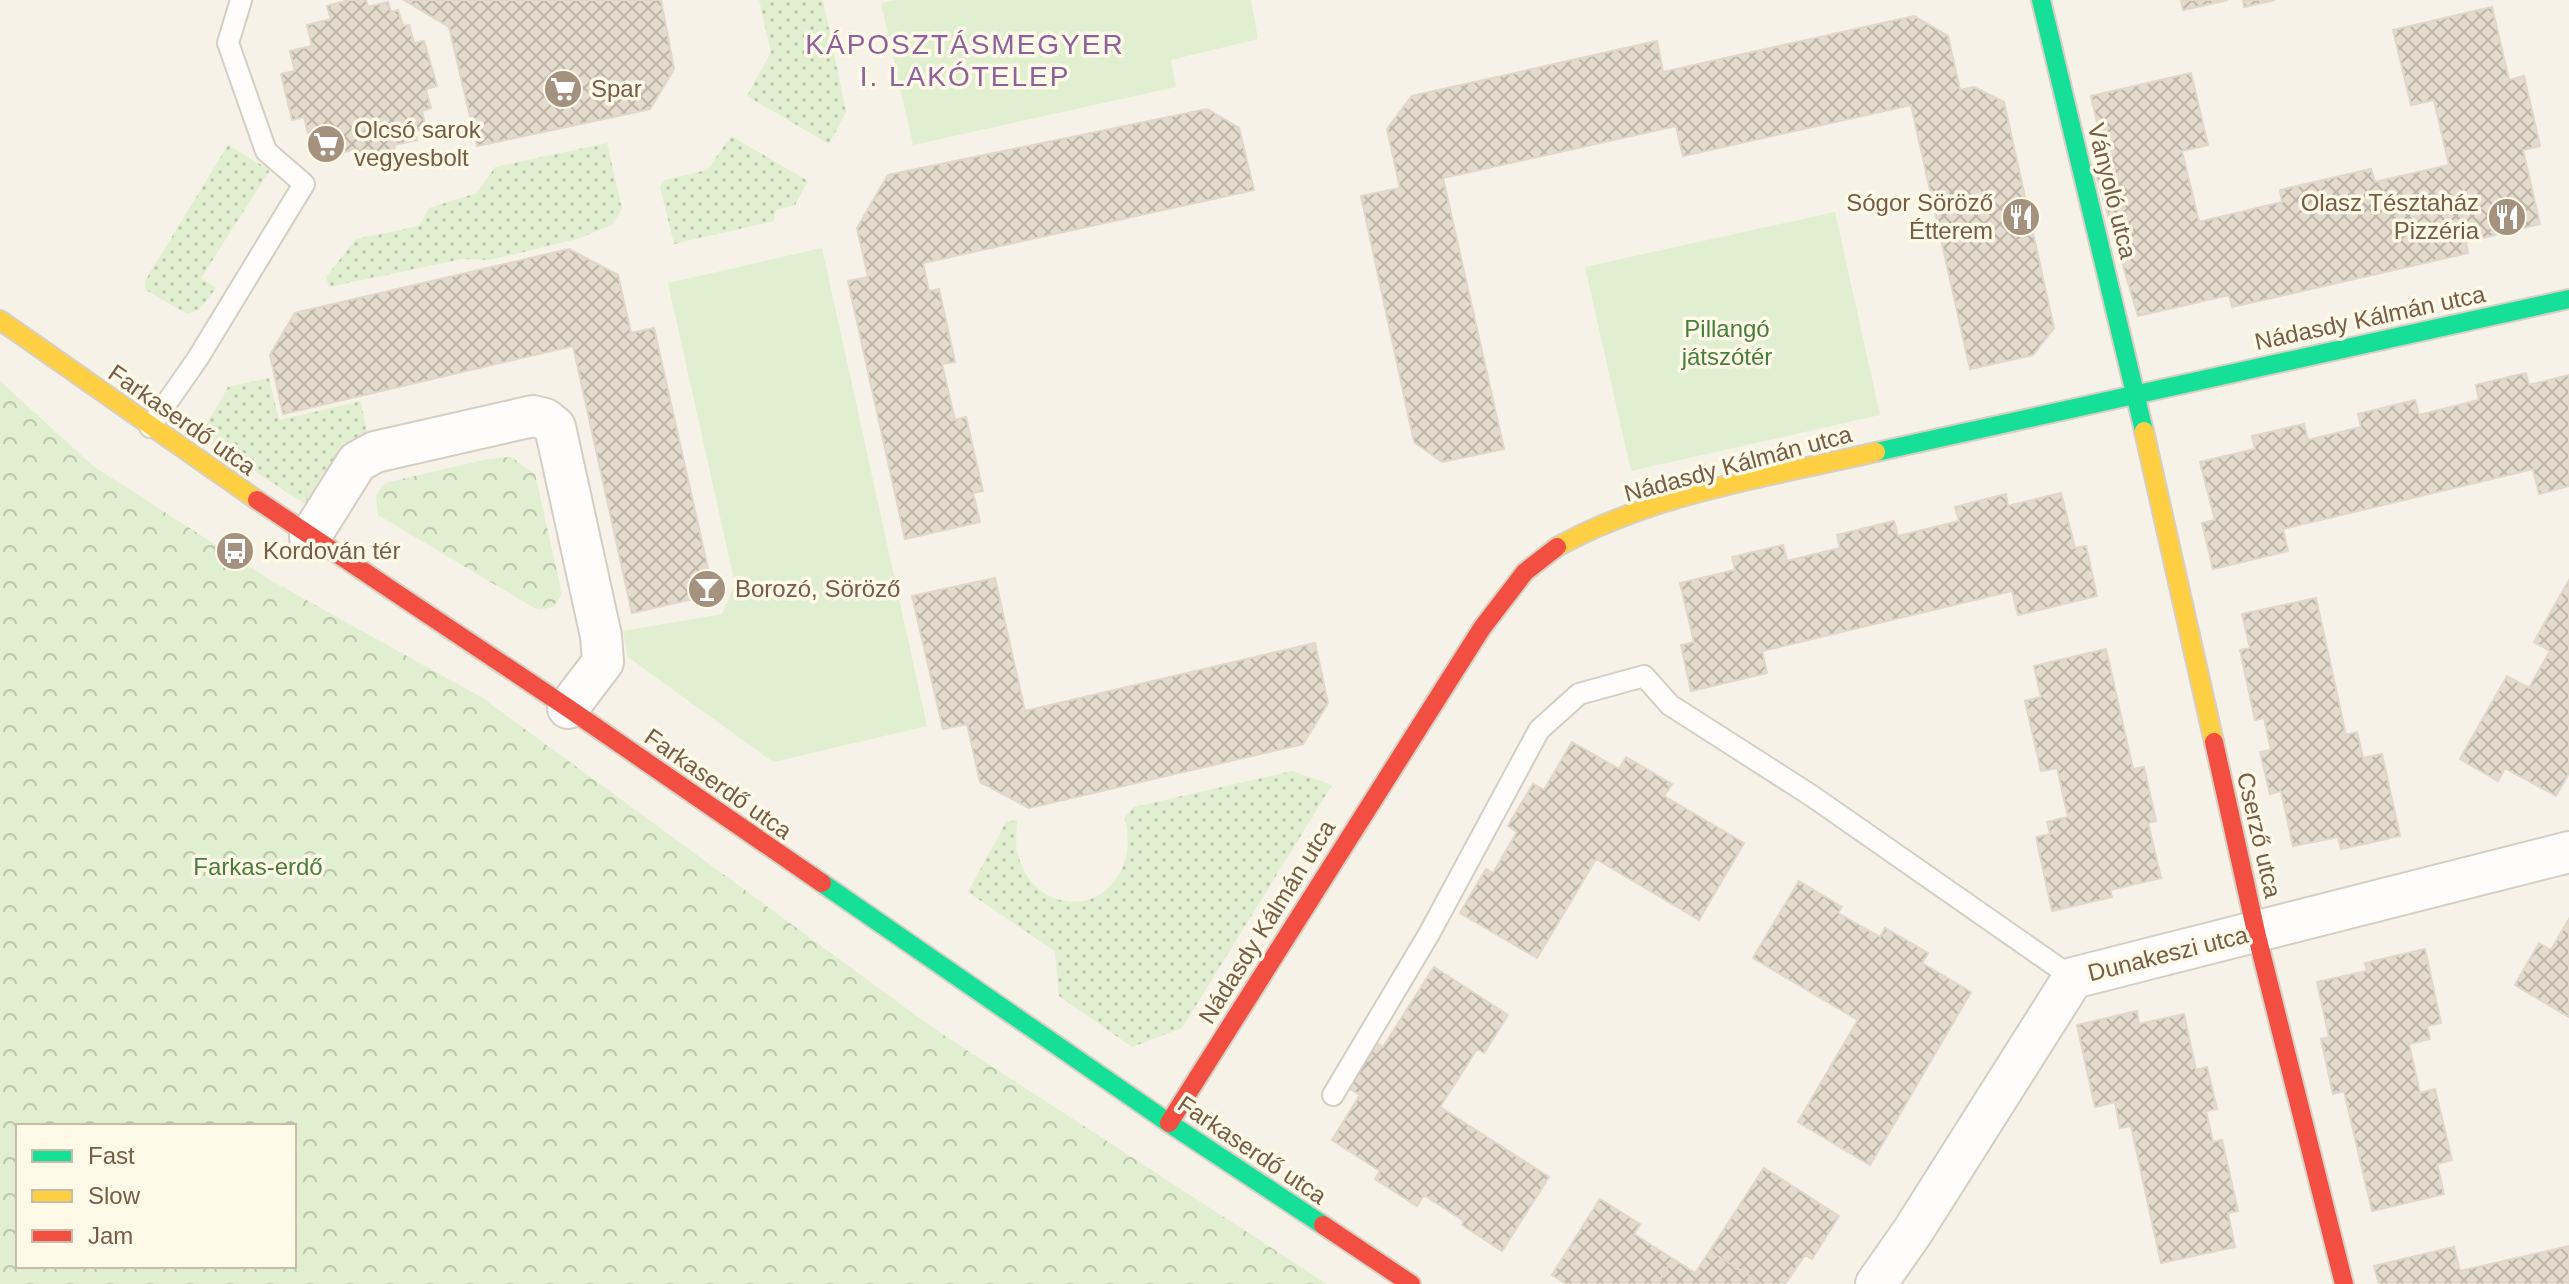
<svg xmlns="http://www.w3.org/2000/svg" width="2569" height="1284" font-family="Helvetica,sans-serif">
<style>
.grass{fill:url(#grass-dots)}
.forest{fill:url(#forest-crowns);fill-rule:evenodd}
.park{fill:#dfefd0}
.building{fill:url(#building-cross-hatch);stroke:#e0d6c9;stroke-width:2}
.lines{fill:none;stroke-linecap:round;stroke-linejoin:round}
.lane-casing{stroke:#d6cdc2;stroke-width:24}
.street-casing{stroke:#d6cdc2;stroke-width:44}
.fast-casing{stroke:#d8cfc3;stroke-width:22}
.slow-casing{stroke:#d8cfc3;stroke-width:22}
.jam-casing{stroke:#d8cfc3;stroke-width:22}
.lane{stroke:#fefdfb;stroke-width:20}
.street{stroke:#fefdfb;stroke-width:40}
.fast{stroke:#16e098;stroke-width:18}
.slow{stroke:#ffcf43;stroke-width:18}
.jam{stroke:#f24e42;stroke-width:18}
.labels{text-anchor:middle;stroke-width:7;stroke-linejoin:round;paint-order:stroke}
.poi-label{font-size:24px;fill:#775d45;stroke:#fff9e8;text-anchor:start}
.street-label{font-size:24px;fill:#775d45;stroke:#fff9e8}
.park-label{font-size:24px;fill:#477e3c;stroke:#fff9e8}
.quarter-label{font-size:28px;letter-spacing:2px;fill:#8f609b;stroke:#fff9e8}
</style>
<defs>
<pattern id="grass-dots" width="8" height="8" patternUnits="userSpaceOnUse" patternTransform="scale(2)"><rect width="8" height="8" fill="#dfefd0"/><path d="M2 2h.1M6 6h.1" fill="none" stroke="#bac5ab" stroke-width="1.8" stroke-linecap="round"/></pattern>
<pattern id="forest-crowns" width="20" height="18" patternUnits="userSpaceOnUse" patternTransform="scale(2)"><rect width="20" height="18" fill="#dfefd0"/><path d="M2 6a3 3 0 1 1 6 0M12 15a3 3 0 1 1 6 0" fill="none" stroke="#bac5ab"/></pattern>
<pattern id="building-cross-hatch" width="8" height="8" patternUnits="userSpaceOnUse" patternTransform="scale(2)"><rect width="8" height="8" fill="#e4dbce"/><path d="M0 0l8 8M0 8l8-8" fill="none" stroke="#beb5a9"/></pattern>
</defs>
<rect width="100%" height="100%" fill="#f7f2e7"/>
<path class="grass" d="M759,0h64l23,112 -17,32 -82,-48 24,-44z
M731,136l77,45 -13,24 -19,5 -2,11 -100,23 -14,-57 5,-7 42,-10z
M607,143l15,66 -10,16 -35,14 -87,21 -28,-1 -133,28 -3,-10 30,-38 63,-13 10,-18 48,-15 18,-26z
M228,145l42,25 -69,108 15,10 -16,21 -13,5 -41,-24 -1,-9z
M269,378l10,42 82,-19 8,44 -62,60 -107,-69 28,-49z
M1292,771l40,14 -150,243 -50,19 -73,-51 -4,-45 -87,-59 38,-70 11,-2c0,9 -2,21 0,31 13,62 90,70 108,9 5,-15 2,-29 0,-43l9,-10z"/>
<path class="forest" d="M0,381l93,85 179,115 209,116 455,333 391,254h-1327zM18,1126h276v140h-276z
M511,457l24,17 27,120 -9,13 -15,3 -160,-95 -2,-20 9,-12 103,-24z"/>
<path class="park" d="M896,0h355l7,39 -87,21 5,27 -263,58 -32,-142z
M1835,212l45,203 -249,56 -46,-204z
M822,248l105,478 -154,36 -145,-105 -5,-26 99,-17 13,-30 -67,-301z"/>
<path class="building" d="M349,0h17l2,7 20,-5 3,10 7,-2 5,16 6,-1 5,18 10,-2 13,45 -11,3 5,19 -9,3 4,18 -11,2 2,9 -23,5 2,9 -36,9 -4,-14 -20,5 -2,-10 -10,2 -4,-16 -12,3 -4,-16 -12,3 -11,-46 14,-3 -5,-20 22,-5 -5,-21 24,-6 -4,-13z
M404,0h257l13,69 -24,40 -173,37 -28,-119z
M2181,0h47l-45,10z
M2243,0h32l-31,7z
M2492,7l17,73 15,-4 16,70 -17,4 17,74 -74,18 2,11 -236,54 -3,-12 -91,21 -45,-151 13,-3 -15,-66 100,-23 17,72 -26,6 17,71 83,-20 -2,-12 91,-21 4,13 74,-17 -15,-65 -23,5 -18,-75z
M1914,16l34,20 12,54 14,-3 30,15 50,226 -21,27 -63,14 -59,-264 -228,51 -7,-30 -233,52 61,271 -62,13 -28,-20 -53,-246 39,-8 -13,-59 25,-33 245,-55 6,31z
M1207,109l32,19 15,62 -331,73 6,28 10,-2 16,73 -13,2 13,56 11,-3 17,74 -10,2 7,29 -75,17 -57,-258 20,-4 -11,-49 31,-53z
M569,249l49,26 13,58 23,-5 55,245 -17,26 -60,14 -59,-267 -290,68 -13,-59 25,-42z
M2526,373l3,12 40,-10v111l-30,8 -6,-25 -250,60 5,22 -75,18 -11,-46 13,-3 -15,-58 55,-13 -3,-13 52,-12 4,16 53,-13 -3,-13 57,-14 4,15 60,-15 -3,-15z
M2061,493l14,55 11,-2 11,50 -79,19 -6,-24 -250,60 5,22 -76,18 -10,-46 13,-3 -14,-59 55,-13 -3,-13 51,-12 4,16 53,-13 -3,-13 57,-14 4,15 61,-15 -4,-14 51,-13 2,12z
M995,578l30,133 290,-68 13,60 -25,41 -274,64 -49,-26 -13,-58 -24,5 -31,-133z
M2569,580v193l-13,23 -51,-28 -7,13 -38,-22 47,-83 22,12 21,-37 -16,-9z
M2316,598l30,137 11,-3 6,26 19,-4 18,82 -59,13 -3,-12 -45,9 -12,-55 -11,3 -10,-42 11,-2 -7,-32 -9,2 -15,-70 10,-2 -8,-34z
M2106,649l27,120 11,-2 12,54 -8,2 13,55 -51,12 2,7 -60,14 -16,-74 14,-3 -3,-12 21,-5 -11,-49 -16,3 -16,-70 16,-4 -7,-31z
M1572,742l47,27 7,-12 46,27 -8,12 80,47 -45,77 -103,-61 -59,99 -77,-45 26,-44 7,4 24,-41 -9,-6 25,-42 11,6z
M1799,881l43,26 -4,6 42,24 5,-9 43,25 -6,10 49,29 -101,173 -72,-43 60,-102 -105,-62z
M2569,919v98l-54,-32 24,-42 12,7z
M2425,949l16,74 -14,3 3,13 -21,5 11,49 15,-4 17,71 -15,4 7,30 -72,17 -28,-120 -11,3 -12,-55 8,-2 -12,-55 50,-11 -2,-8z
M1434,967l74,48 -24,38 -7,-4 -37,58 109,70 -47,74 -40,-26 2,-4 -40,-26 -7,11 -42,-27 5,-8 -48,-31 28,-45 -15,-9 29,-45 9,6z
M2137,1011l2,13 45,-10 12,56 11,-3 10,42 -11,2 7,31 9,-2 16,71 -10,2 7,34 -74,16 -30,-137 -11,2 -5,-26 -20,5 -18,-82z
M1764,1168l75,48 -27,43 -7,-4 -20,29h-23l-52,-33z
M1600,1199l40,25 -6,10 39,25 -16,25h-91l-14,-9z
M2569,1246v38h-190l-5,-18 80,-19 6,24z
M1710,1251l52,33h-105l16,-25 22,14z"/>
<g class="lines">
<defs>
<path id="lane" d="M150,427l48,-69 106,-174 -38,-33 -38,-108 13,-43
M1333,1095l96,-161 110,-204 40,-36 65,-18 26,29 142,91 261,182"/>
<path id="street" d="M310,537l47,-75 18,-10 158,-36 12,3 10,8 46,209 2,26 -35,46
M1876,1284l37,-53 160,-253 496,-126"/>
<path id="fast" d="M2041,0l103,431
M1876,452l693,-153
M822,883l347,240 154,102"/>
<path id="slow" d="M0,320l257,180
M2144,431l70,311
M1557,547c98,-54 211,-70 319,-95"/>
<path id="jam" d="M257,500l311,208 254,175
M2214,742l42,190 88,352
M1169,1123l313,-495 43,-56 32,-25
M1323,1225l88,59"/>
</defs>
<use href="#lane" class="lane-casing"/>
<use href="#street" class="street-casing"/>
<use href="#fast" class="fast-casing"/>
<use href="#slow" class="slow-casing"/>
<use href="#jam" class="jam-casing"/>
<use href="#lane" class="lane"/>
<use href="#street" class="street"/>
<use href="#fast" class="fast"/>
<use href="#slow" class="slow"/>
<use href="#jam" class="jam"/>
</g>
<defs>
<symbol id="supermarket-disc" viewBox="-11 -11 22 22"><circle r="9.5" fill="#a4917e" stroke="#fff9e8"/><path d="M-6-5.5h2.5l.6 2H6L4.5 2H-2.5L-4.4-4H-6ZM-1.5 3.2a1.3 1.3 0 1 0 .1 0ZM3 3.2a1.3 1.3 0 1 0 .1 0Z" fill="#fff"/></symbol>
<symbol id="restaurant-disc" viewBox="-11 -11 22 22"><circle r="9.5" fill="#a4917e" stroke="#fff9e8"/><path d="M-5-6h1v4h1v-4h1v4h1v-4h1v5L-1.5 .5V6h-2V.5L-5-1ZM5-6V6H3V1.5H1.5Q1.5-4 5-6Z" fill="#fff"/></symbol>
<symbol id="bus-disc" viewBox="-11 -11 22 22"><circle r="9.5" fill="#a4917e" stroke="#fff9e8"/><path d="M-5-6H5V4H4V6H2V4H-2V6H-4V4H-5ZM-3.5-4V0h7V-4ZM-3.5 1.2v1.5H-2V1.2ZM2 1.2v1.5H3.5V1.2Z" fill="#fff"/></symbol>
<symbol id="bar-disc" viewBox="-11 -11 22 22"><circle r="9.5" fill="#a4917e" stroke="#fff9e8"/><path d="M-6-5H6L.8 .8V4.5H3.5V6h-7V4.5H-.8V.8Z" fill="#fff"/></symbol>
</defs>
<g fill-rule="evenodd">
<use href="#supermarket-disc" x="541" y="67" width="44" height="44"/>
<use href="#supermarket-disc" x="304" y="122" width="44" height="44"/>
<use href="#restaurant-disc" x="1999" y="195" width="44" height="44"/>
<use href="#restaurant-disc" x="2485" y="195" width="44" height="44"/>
<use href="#bus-disc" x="213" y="529" width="44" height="44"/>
<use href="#bar-disc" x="685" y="567" width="44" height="44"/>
</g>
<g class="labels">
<g class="poi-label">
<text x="591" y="97">Spar</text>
<text x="354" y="138">Olcsó sarok<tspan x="354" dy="28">vegyesbolt</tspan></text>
<text x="1993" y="211" text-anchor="end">Sógor Söröző<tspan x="1993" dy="28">Étterem</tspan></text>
<text x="2479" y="211" text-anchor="end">Olasz Tésztaház<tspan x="2479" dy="28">Pizzéria</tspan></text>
<text x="263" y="559">Kordován tér</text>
<text x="735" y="597">Borozó, Söröző</text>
</g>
<g class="street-label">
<text transform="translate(2112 191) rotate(76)" y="8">Ványoló utca</text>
<text transform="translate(2370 318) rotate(-12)" y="8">Nádasdy Kálmán utca</text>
<text transform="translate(182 420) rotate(35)" y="8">Farkaserdő utca</text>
<text transform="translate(1738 464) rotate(-15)" y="8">Nádasdy Kálmán utca</text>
<text transform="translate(718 784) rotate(35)" y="8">Farkaserdő utca</text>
<text transform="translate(2259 835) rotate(77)" y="8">Cserző utca</text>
<text transform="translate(1267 922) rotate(-58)" y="8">Nádasdy Kálmán utca</text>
<text transform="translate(2168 954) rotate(-14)" y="8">Dunakeszi utca</text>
<text transform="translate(1252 1150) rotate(34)" y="8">Farkaserdő utca</text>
</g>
<g class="park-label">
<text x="1727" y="337">Pillangó<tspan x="1727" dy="28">játszótér</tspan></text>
<text x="258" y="875">Farkas-erdő</text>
</g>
<g class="quarter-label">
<text x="965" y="54">KÁPOSZTÁSMEGYER<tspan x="965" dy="32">I. LAKÓTELEP</tspan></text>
</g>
</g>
<rect x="16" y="1124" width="280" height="144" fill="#fff9e8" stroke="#c9bba7" stroke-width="2"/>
<rect x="32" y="1150" width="40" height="12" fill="#16e098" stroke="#c9bba7" stroke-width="2"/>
<text x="88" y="1164" font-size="24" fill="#775d45">Fast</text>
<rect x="32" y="1190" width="40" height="12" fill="#ffcf43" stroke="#c9bba7" stroke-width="2"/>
<text x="88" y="1204" font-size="24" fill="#775d45">Slow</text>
<rect x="32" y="1230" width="40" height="12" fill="#f24e42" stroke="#c9bba7" stroke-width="2"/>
<text x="88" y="1244" font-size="24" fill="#775d45">Jam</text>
</svg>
